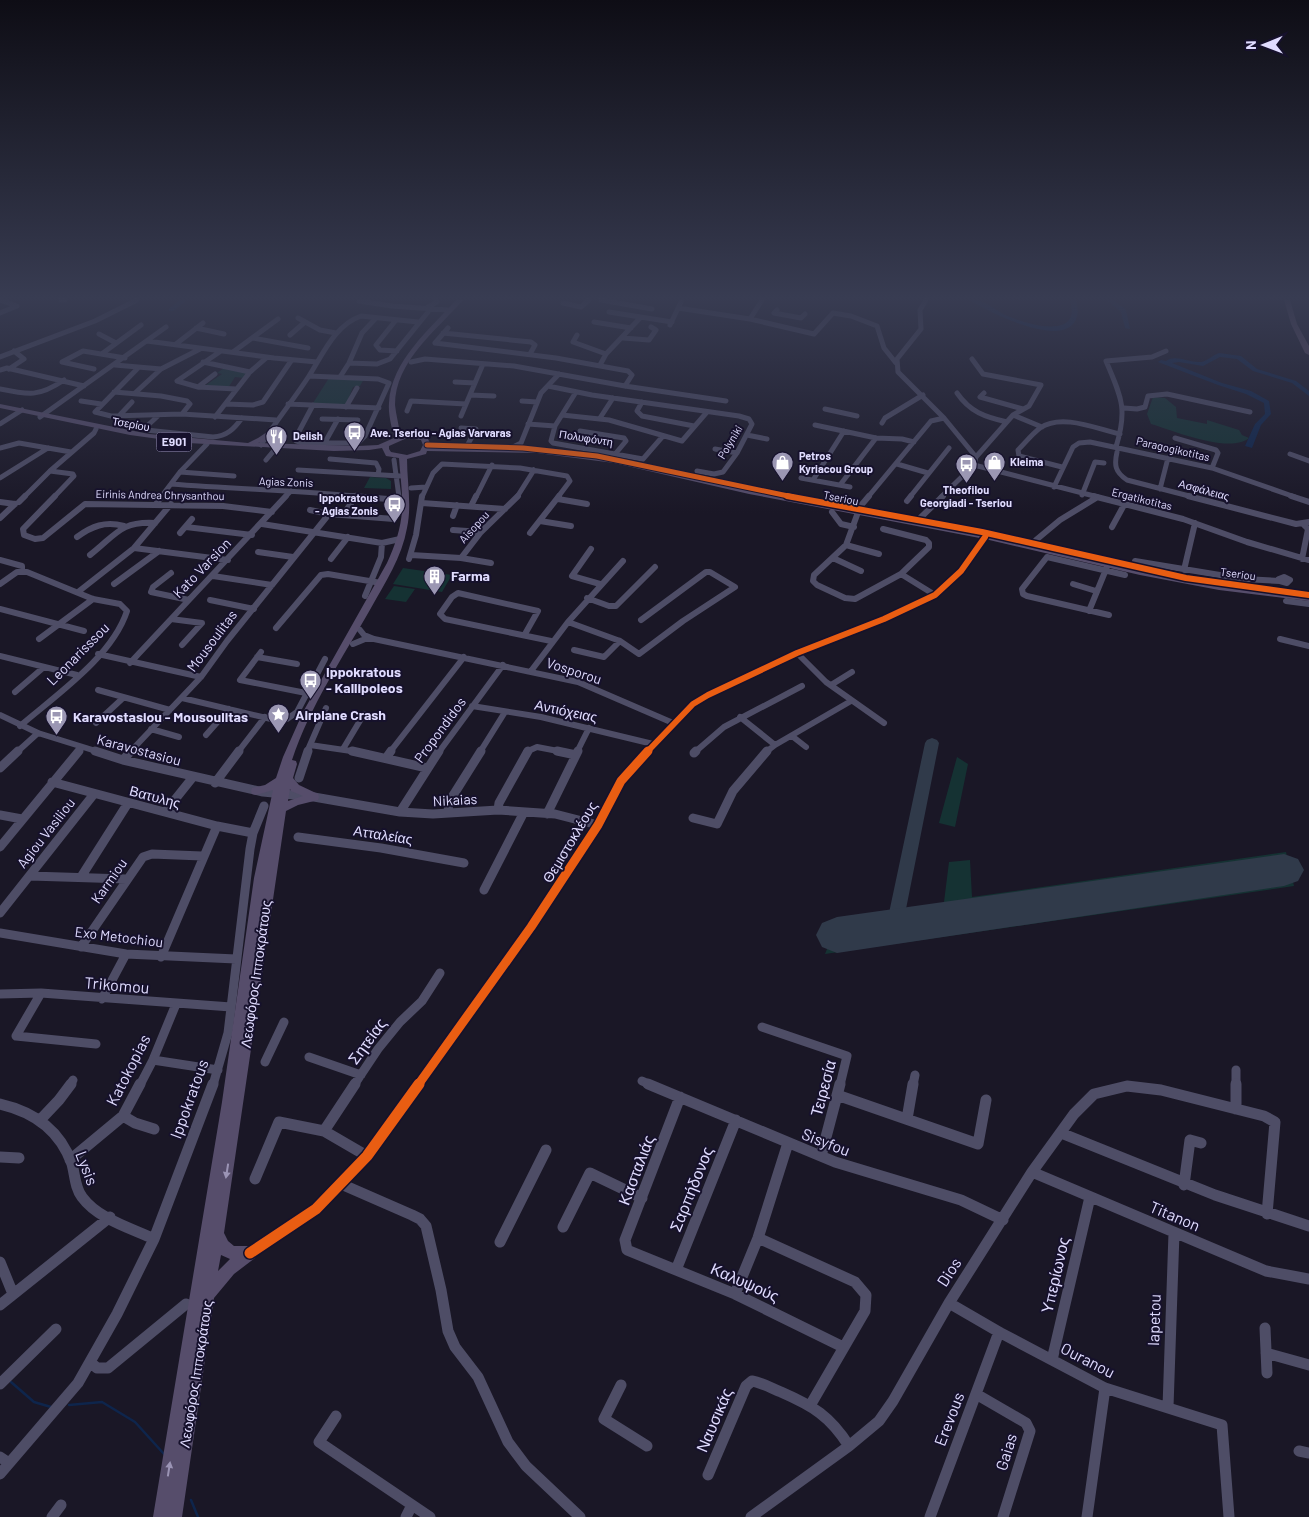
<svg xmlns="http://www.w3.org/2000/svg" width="1309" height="1517" font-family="Barlow,sans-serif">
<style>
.green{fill:#153233}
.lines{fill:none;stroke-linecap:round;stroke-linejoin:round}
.stream{stroke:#0e254c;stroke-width:2.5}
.river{fill:#0e254c;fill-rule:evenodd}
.taxiway{fill:#303a4a;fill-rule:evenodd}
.runway{fill:#303a4a;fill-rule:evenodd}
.minor-far3{stroke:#4e4d66;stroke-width:5}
.minor-far2{stroke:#4e4d66;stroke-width:6}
.minor-far1{stroke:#4e4d66;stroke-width:9}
.minor{stroke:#4e4d66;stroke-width:11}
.major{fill:#564d6b;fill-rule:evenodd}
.highway{fill:#5f4d65;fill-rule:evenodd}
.cycleway-far3-casing{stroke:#16112c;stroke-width:7}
.cycleway-far2-casing{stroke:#16112c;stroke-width:9}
.cycleway-far1-casing{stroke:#16112c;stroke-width:12}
.cycleway-casing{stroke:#16112c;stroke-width:14}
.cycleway-far3{stroke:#e95d12;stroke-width:5}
.cycleway-far2{stroke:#e95d12;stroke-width:6}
.cycleway-far1{stroke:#e95d12;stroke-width:9}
.cycleway{stroke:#e95d12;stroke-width:11}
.oneway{fill:#9b94b5}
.labels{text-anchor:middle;stroke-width:4;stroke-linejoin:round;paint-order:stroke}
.far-street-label{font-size:11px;fill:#e0dcff;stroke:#16112c}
.far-poi-label{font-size:11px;font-weight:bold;fill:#e0dcff;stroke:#16112c;text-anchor:start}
.shield{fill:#16112c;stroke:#a39fc0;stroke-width:1}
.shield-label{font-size:12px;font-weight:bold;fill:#e0dcff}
.street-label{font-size:14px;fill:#e0dcff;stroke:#16112c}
.poi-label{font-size:14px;font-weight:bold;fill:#e0dcff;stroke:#16112c;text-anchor:start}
.near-street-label{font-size:16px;fill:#e0dcff;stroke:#16112c}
</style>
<rect width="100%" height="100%" fill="#1a1726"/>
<path class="green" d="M224,368l23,5 -3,5 -9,-1 -7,11 -22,-3 16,-11 -5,-1z
M329,378l35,1 -4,7 -7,1 -7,18 -33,-2z
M1153,397l12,1 11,9 1,11 30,6v-4l32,10 3,5 7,3c-19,16 -75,-7 -98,-14l-4,-10z
M370,477l16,1 5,3v8l-27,-1z
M403,568l49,7 -10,17 -49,-8z
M394,586l21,3 -9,13 -21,-3z
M957,757l11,7 -13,63 -16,-4z
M1286,852l8,34 -469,68 4,-10 461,-67 -5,-17 -342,50 6,-48 21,-2 2,37z"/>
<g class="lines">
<path class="stream" d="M11,1382l23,20 17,5
M69,1405l33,-3 33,20 29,32
M191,1500l7,17"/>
<path class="river" d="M180,300h7l-14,11h-4v-2z
M969,300c3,0 6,0 8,0 10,2 20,11 28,15 14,6 59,22 66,1 2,-5 0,-11 -1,-16h6c1,5 3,11 1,16 -9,37 -90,-5 -108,-16z
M1107,300h7l12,10 4,19 -5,-1 -4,-16z
M1219,353l22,3 16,13 39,12 13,10v5l-17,-13 -39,-12 -16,-12 -17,-2 -17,9 -24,-4 -7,1 50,20 29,8 18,10 2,13 -10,11 -9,23 -7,-2 10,-22 10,-10 -1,-11 -18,-9 -28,-9 -60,-23 3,-2 5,1c10,-7 23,2 35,1 6,-1 12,-7 18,-9z"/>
<path class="taxiway" d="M932,738l5,2 2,3 -34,171 13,5 2,5 -2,5 -6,2 -15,-6 -17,10 -6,-2 -2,-5 2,-5 15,-10 36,-170 2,-3z"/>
<path class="runway" d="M1284,854l14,5 6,11 -6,11 -14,5 -447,67 -15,-6 -6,-12 6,-12 15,-6z"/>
<path class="minor-far3" d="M0,300l17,6 -17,7
M61,300h4
M601,300l51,9
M926,300l-6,10 1,19 -24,30 1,13 46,46 32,39 -2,8 -33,32
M359,301l33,5 56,4
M563,303l18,4 8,-7
M678,308l72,11 64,15 19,-21 18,3 26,10 7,22 12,15
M777,310l-3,3 27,5 4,-4
M609,312l63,10
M298,318l22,12 16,3
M750,319l12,-19
M396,320l-20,25 4,5 17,1
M594,322l37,6
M670,325l11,-23
M196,328l28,6
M448,328l-13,15 121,15 72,13 4,4 -7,11
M443,333l88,9 4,3 -5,9
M99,334l17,9
M290,335l15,-13
M577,335l-4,7 33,12
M253,338l55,10
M623,338l26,2 7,-10 -5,-3
M147,341l127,17 43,4
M176,344l27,-21
M221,351l-44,30 21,6 38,2
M233,352l45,-33
M103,353l38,-28
M0,357l95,-36 42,-21
M972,359l11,15 58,11 -12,21 -16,9 -37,42
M203,362l47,10
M411,362l14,-3 89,7 111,20 101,15
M349,363l28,1 13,-5 38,-47v-5l9,-5 -1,-2
M115,365l46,4
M600,365l6,-11 34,-36
M138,368l-43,44 16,4 71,-2 94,6
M9,369l15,-10 -10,-8
M94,369l-32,-7 21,-11 42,7
M0,370l7,-2 77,18
M309,376l69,3 11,4 -24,53 -7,7h-56l-6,-2v-4l17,-32
M340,377l9,-14 13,-30 14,-15
M455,382l20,1
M548,386l44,9 147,21 10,3 3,5 -15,29 -14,19 -9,2 -17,-3
M198,387l17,-13
M0,389c29,6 39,8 64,-9
M114,392l47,4 26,5 3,3 -8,10
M576,392l-21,34 -4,15 2,2 90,16 20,-23
M135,393l26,-24 39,-20
M957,393c13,19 28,24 50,29
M984,393l-4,4 43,12
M470,395l24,1
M81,401l20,3
M522,401l15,1
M642,402l-5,9 5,5 52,10
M226,404l27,1 10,-3 28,-41
M288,404l91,4
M346,407l11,-19
M1124,408l13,1 8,-2 3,-11 19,-2 83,18
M825,409l32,7
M407,411l4,-10 55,3
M159,415l-12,11 -1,4 67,7c14,-1 21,-8 29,-19
M562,415l47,5 73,21 25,-29
M1013,415l29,12
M461,416l22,-52
M40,417l126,-90
M118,417l14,-15
M215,417l35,-45 16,-14
M600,418l13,-20
M322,419l36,1
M882,423l3,-5 38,-23
M0,424l22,-14
M528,424l27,2
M815,425l61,13 26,1 12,3
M461,428l15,1 -9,17
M580,431l44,7 2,3 -10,12
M747,435l20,4
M1175,438l41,12 2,3 -6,15
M324,444l14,-25
M261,445c15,-24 33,-46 48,-69 14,-22 26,-51 52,-60l57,6
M513,447l8,-4 20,-50 18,-19
M1116,447c12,-39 5,-50 -10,-86l46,-4 14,-6
M0,448l19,-5 52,9
M715,449l22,4
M1117,452c-3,13 -2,20 10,28l66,17
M1290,454l19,7
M330,459l46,4 3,6 -1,6
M266,460l10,-12
M394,460l5,37
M897,464l31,9
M974,465l124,32
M1062,467l-43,-11 -1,-6c7,-7 14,-16 22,-22 22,-15 57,1 80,6
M853,468l14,4
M298,470l102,6
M50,471l23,3 1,2 -20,21
M180,472l54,4
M0,478l48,-30
M801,478l49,9
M813,480l31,-49
M171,484c65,5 131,7 196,13
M840,485l36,-47
M1054,487l19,-40 6,-4 11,-1 122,26 83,29
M411,488l15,-1
M1160,489l8,-31
M1082,495l13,-33 9,1
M24,497l26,-26 44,-38 2,-4
M161,497l19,-25 27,-28
M285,497l6,-6
M422,497l11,-24 9,-9 78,4 47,8 3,5 -12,16
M476,497l16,-32
M517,497l17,-27
M868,497l63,-76 13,-3
M910,497l39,-49"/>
<path class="minor-far2" d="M55,496l-32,33 1,6 11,4 8,-1 42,-34 138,2 49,6
M353,496l46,4
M1093,496l90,23 64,23 62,18
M1188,496l108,28 13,-2
M1291,496l18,6
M558,499l29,5
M907,501l4,-5
M0,502l15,2
M19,502l6,-6
M422,503l83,6
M156,504l6,-8
M471,506l5,-10
M858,509l11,-13
M310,510l19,4 65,5 4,-23
M832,512l9,12 13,3
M343,515l13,-19
M453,516l4,-11
M0,518l15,-14
M918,520l25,-24
M540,521l31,5
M262,524l120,19 18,-4
M186,527l66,8
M1112,527l12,-22
M453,530l28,2
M180,533l12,-14
M530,533l29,-37
M77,537c15,-11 28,-16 47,-11
M1036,540l24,-20 36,-22
M846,545l11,-30
M134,548l94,12
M591,549l-19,27 28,8
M258,552l35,5
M879,554l-33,-9 -32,30 -1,6 4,4 28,13 10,1 46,-25 28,-27v-4l-3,-3 -43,-11
M90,555c26,-20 30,-34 65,-32
M411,555l50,3 20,-26 37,-36
M461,558l30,5
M833,558l28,13
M331,559l17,-22
M409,559l7,-24 6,-39
M1302,559l6,-30 -5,-5
M0,560l22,6v5
M1135,561l109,18 36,2
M1184,570l11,-47
M171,573l-18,14 -2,5 38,8
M901,574l34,21
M213,576l59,9
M1284,577l6,3 -3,3 -7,-2 -1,-2z
M0,584l17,-12h10l66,27 27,5 7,7c-15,46 -71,84 -107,115
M114,584l45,-33
M1073,584l23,7
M78,592l56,-44 37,-44
M365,596l16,-39 1,-14
M587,598l22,8h7l39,-39
M210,600l44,9
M1286,601l23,3
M0,609l84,22
M1089,611l20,-49
M1109,615l-82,-19 -4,-2 -1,-5 25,-32 78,18
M171,619l31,4 -20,22
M568,622l52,19 19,13 44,-33 52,-34 -25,-15h-4l-65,48
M276,628l45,-53 7,-1 53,9
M360,630l4,5 10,4 204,43 95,41
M525,634l13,-23 -80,-18 -6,4 -12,17 5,5 106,22
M39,639l54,-40
M1280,639l29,7
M353,644l12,-5h7
M574,650l30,7 16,-16
M261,652l-21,28 66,13
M797,653l29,29 58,41
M98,654l103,23
M0,656l77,19
M257,657l40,7
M130,663l156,-167
M531,671l37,-49 55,-61
M831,685l21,-13
M98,690l72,20
M15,692l29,-25
M182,698l93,22 12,-1 10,-7 28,-53
M472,706l69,11 112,27
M0,715l38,18 61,19
M740,717l35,28
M96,723l27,-25
M151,729l28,8
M206,735l23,-26
M792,736l14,11
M310,745l48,7
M343,749l21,-35
M17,752l21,-19
M78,752l4,-5
M130,752l71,-75 26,-36 102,-127
M238,752l27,-35
M307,752l19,-44
M390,752l74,-95
M439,752l64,-87
M480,752l25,-40
M526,752l11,-5 26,5
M577,752l12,-24
M647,752l46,-48 15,-9 89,-42 87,-34 51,-24 26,-24 24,-34
M695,752l29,-25 78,-41
M766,752l9,-7 76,-44"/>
<path class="minor-far1" d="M95,751l28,9 140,32 51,5 86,15 33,2 65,-4 57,4 43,11
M352,751l75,17
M557,751l19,4
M694,753l2,-2
M386,758l5,-7
M123,760l8,-9
M0,768l18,-17
M299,778l9,-27
M52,782l165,44 36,7
M215,783l24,-32
M498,810l1,-7 29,-52
M165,812l28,-35
M400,812l39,-61
M448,813l1,-11 32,-51
M547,814l31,-63
M0,815l22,4
M693,818l24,6 16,-33 34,-40
M298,837l83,11 83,15
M0,847l79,-96
M30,876l96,3
M81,877l47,-74
M484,890l40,-78
M0,913l94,-119
M0,933l126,21 110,5
M81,947l62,-90 9,-3 50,2
M161,957l56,-131
M41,993l-25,43 80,8
M0,994l41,-1 190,14
M102,999l24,-45
M762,1027l85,29 -7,29
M309,1057l52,18
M153,1060l65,10
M265,1062l19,-40
M1236,1070v15
M642,1081l9,4
M70,1085l3,-5
M140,1085l13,-25 23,-56
M213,1085l15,-52 22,-184 3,-16 11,-27
M354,1085l24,-36 22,-27 22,-21 18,-28
M418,1085l113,-158 67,-102 23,-44 27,-30
M913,1085l2,-10"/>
<path class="minor" d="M648,1084l187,78 126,38 42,20
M1236,1084v25
M837,1095l141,49 8,-44
M680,1097l-55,143 2,10 108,44 108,53
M0,1104c35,8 60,26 72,60 3,11 3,24 10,33 16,22 49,31 72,42
M123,1116l12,7 19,6
M42,1118l17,-18 12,-16
M907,1119l6,-35
M324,1131l31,-47
M1061,1133l154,62 94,31
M821,1156l19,-72
M0,1157l19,1
M70,1160l53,-44 17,-32
M1032,1172l234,99 43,8
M255,1179l24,-57 45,9 43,25
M341,1184l71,31 8,4 6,7 15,64 7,41 7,16 23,30 30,65 18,24 54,51
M1184,1185l6,-45 11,3
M563,1227l27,-54 52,25
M758,1238l97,44 11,13 -1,16 -54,93
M500,1242l46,-92
M250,1253l66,-44 51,-53 52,-72
M0,1262l13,32
M676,1270l60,-150
M735,1294l23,-56 30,-95
M949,1303l50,29 106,56 117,37 7,92
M0,1305l110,-88
M1265,1328l2,45
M1266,1353l43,12
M1052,1360l38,-163
M90,1362l7,6h11l78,-64
M0,1384l56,-55
M621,1385l-17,34 43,27
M976,1394l50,29 4,8 -27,86
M1168,1407l6,-174
M336,1416l-17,26 111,75
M1299,1451l10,2
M0,1457l9,6
M0,1474l78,-91 39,-69 37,-75 59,-155
M708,1475l38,-89 6,-5c11,2 19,7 29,11 32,14 49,24 68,54
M52,1517l9,-12
M406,1517l6,-12
M751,1517l98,-71 30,-25 14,-20 56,-98 83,-131 42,-58 20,-20 33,-8 34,4 103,26 11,6 -8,92
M930,1517l69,-185
M1087,1517l18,-129"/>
<path class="major" d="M456,300h7c-26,30 -68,61 -68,105 1,10 4,20 5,30l12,-1 15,3 4,8 -1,2 107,2 77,10 135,31 236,45 155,36 79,13 90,11v6l-90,-11 -79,-15 -155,-36 -236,-45 -135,-31 -77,-10 -110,-2 -1,3 -19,5c0,23 5,46 0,69 -5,29 -22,55 -36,80 -28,49 -61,98 -79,152l4,1 1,3 -4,14 6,7 19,9 1,3 -1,3 -20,5 -12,6 -62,422 4,8 6,5h16l5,2 2,5 -2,5 -21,16 -20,24 -32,219h-29l69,-415 32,-224 19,-88 -17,5 -4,-1 -1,-3 1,-3 13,-3 11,-7 7,-21 20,-45 84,-149c8,-17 14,-35 15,-53 1,-18 -2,-35 -3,-52l-13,-2 -4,-8 -13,2 -35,1 -146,-8 -58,-8 -130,-27v-4l149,30 99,9 10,-5 9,-6 2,1v2l-5,7 -6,1 100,3 20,-1 16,-7c-2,-11 -6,-23 -5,-35 2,-42 41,-74 67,-103zM407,438l14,2 2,5 -3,6 -13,4 -16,-3 -2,-3v-3zM290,789l1,2 12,5 -15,5zM221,1255l9,4 -12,12z"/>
<path class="highway" d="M1284,300h6l7,24 12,22v9l-4,-2 -14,-29z"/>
<defs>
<path id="cycleway-far3" d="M427,445l96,3 74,8 196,41"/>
<path id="cycleway-far2" d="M787,496l195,36 204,46 123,17
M647,752l46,-48 15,-9 89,-42 87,-34 51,-24 26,-24 24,-34"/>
<path id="cycleway-far1" d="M418,1085l113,-158 67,-102 23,-44 27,-30"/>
<path id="cycleway" d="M250,1253l66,-44 51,-53 52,-72"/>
</defs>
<use href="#cycleway-far3" class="cycleway-far3-casing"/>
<use href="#cycleway-far2" class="cycleway-far2-casing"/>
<use href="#cycleway-far1" class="cycleway-far1-casing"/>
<use href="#cycleway" class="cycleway-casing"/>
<use href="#cycleway-far3" class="cycleway-far3"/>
<use href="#cycleway-far2" class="cycleway-far2"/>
<use href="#cycleway-far1" class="cycleway-far1"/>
<use href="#cycleway" class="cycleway"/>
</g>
<defs><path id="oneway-solid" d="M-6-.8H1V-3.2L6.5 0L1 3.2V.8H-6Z" transform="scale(1.25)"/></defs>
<g class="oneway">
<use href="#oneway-solid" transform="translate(227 1171) rotate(99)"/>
<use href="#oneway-solid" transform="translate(169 1469) rotate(-81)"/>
</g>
<linearGradient id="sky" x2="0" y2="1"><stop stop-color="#0e0d15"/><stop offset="0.58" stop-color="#383c52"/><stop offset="1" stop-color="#383c52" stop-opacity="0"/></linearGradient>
<rect width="1309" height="513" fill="url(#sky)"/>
<defs>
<symbol id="bus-pin" viewBox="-11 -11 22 30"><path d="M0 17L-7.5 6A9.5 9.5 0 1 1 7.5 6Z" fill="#9b97b3" stroke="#16112c"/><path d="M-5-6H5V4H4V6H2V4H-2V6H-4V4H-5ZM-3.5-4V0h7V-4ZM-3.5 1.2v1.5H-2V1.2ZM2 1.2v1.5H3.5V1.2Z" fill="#fff"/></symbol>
<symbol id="restaurant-pin" viewBox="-11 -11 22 30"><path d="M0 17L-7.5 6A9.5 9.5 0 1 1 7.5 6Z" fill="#9b97b3" stroke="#16112c"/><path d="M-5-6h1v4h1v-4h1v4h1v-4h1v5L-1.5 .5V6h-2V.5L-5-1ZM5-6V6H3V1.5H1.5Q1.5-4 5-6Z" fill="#fff"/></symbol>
<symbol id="shop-pin" viewBox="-11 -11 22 30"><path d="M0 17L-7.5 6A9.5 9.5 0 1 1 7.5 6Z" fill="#9b97b3" stroke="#16112c"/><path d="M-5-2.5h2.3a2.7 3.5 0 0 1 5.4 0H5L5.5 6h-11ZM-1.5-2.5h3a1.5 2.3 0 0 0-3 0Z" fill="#fff"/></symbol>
<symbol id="building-pin" viewBox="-11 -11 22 30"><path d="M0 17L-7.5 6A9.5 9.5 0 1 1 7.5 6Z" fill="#9b97b3" stroke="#16112c"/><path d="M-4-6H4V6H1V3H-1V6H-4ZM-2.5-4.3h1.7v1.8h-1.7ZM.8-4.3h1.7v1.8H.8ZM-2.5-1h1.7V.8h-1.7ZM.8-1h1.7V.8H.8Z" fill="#fff"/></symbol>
<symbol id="sight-pin" viewBox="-11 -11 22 30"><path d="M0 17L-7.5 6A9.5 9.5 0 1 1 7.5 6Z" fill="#9b97b3" stroke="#16112c"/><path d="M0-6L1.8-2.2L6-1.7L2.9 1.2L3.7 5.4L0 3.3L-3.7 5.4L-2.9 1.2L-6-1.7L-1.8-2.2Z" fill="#fff"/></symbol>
</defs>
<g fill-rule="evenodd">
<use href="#bus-pin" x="342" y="420" width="25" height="34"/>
<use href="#restaurant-pin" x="264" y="424" width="25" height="34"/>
<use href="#shop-pin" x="770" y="450" width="25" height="34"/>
<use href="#shop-pin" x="982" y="450" width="25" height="34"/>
<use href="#bus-pin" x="954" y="452" width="25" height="34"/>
<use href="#bus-pin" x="382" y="492" width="25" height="34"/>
<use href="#building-pin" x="422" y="564" width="25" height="34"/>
<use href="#bus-pin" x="298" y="668" width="25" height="34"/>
<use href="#sight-pin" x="266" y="702" width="25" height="34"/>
<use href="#bus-pin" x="44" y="704" width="25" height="34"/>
</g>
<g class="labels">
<g class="far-street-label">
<text transform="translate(131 424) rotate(10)" y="4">Τσερίου</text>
<text transform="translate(586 438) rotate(9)" y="4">Πολυφόντη</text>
<text transform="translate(730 442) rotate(-59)" y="4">Polyniki</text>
<text transform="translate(1173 449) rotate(13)" y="4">Paragogikotitas</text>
<text transform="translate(286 482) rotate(2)" y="4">Agias Zonis</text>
<text transform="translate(1204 490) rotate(15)" y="4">Ασφάλειας</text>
<text transform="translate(160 495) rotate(1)" y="4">Eirinis Andrea Chrysanthou</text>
<text transform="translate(841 498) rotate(11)" y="4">Tseriou</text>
<text transform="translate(1142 499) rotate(14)" y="4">Ergatikotitas</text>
<text transform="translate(474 527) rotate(-48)" y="4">Aisopou</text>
<text transform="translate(1238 574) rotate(8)" y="4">Tseriou</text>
</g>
<g class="far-poi-label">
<text x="370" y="437">Ave. Tseriou - Agias Varvaras</text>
<text x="293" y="440">Delish</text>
<text x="799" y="460">Petros<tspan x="799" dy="13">Kyriacou Group</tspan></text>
<text x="1010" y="466">Kleima</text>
<text x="966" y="494" text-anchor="middle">Theofilou<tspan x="966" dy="13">Georgiadi - Tseriou</tspan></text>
<text x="378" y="502" text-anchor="end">Ippokratous<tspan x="378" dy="13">- Agias Zonis</tspan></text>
</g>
<rect class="shield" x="156.5" y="432.5" width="35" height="19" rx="4"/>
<g class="shield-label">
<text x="174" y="446">E901</text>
</g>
<g class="street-label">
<text transform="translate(202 568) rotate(-46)" y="5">Kato Varsion</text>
<text transform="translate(212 641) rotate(-53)" y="5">Mousoulitas</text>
<text transform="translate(78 654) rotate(-45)" y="5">Leonarisssou</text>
<text transform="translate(574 671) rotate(18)" y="5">Vosporou</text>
<text transform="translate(566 711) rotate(12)" y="5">Αντιόχειας</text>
<text transform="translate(440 730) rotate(-54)" y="5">Propondidos</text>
<text transform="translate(139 750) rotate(15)" y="5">Karavostasiou</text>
<text transform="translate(155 797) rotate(15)" y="5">Βατυλης</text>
<text transform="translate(455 800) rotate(-3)" y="5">Nikaias</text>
<text transform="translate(46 833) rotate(-52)" y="5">Agiou Vasiliou</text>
<text transform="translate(383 835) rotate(9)" y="5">Ατταλείας</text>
<text transform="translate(570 842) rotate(-59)" y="5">Θεμιστοκλέους</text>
<text transform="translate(109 881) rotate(-55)" y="5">Karmiou</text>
<text transform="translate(119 937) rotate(7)" y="5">Exo Metochiou</text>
<text transform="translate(256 974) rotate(-82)" y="5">Λεωφόρος Ιπποκράτους</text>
<text transform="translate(196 1374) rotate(-81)" y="5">Λεωφόρος Ιπποκράτους</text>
</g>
<g class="poi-label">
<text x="451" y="581">Farma</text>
<text x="326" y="677">Ippokratous<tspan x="326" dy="16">- Kallipoleos</tspan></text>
<text x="295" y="720">Airplane Crash</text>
<text x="73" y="722">Karavostasiou - Mousoulitas</text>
</g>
<g class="near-street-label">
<text transform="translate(117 985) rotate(5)" y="6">Trikomou</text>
<text transform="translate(367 1041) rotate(-54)" y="6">Σητείας</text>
<text transform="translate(128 1070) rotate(-63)" y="6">Katokopias</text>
<text transform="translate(823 1088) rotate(-75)" y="6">Τειρεσία</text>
<text transform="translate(189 1099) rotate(-70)" y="6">Ippokratous</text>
<text transform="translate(826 1142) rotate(21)" y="6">Sisyfou</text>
<text transform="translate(87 1168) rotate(69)" y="6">Lysis</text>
<text transform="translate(636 1170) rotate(-69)" y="6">Κασταλιάς</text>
<text transform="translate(691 1189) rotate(-68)" y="6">Σαρπήδονος</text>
<text transform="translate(1175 1216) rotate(23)" y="6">Titanon</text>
<text transform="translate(949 1272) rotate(-57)" y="6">Dios</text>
<text transform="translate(1055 1275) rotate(-77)" y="6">Υπερίωνος</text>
<text transform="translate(745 1282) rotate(24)" y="6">Καλυψούς</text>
<text transform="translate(1154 1320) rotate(-88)" y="6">Iapetou</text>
<text transform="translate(1088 1360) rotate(27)" y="6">Ouranou</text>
<text transform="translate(949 1419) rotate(-69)" y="6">Erevous</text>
<text transform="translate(714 1420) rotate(-67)" y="6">Ναυσικάς</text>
<text transform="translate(1006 1452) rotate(-73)" y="6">Gaias</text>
</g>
</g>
<g transform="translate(1264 45) rotate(269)" stroke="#16112c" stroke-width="4" paint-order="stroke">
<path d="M0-4L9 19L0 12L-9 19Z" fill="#e0dcff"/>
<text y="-8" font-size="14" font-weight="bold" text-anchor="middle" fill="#e0dcff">N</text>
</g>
</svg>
